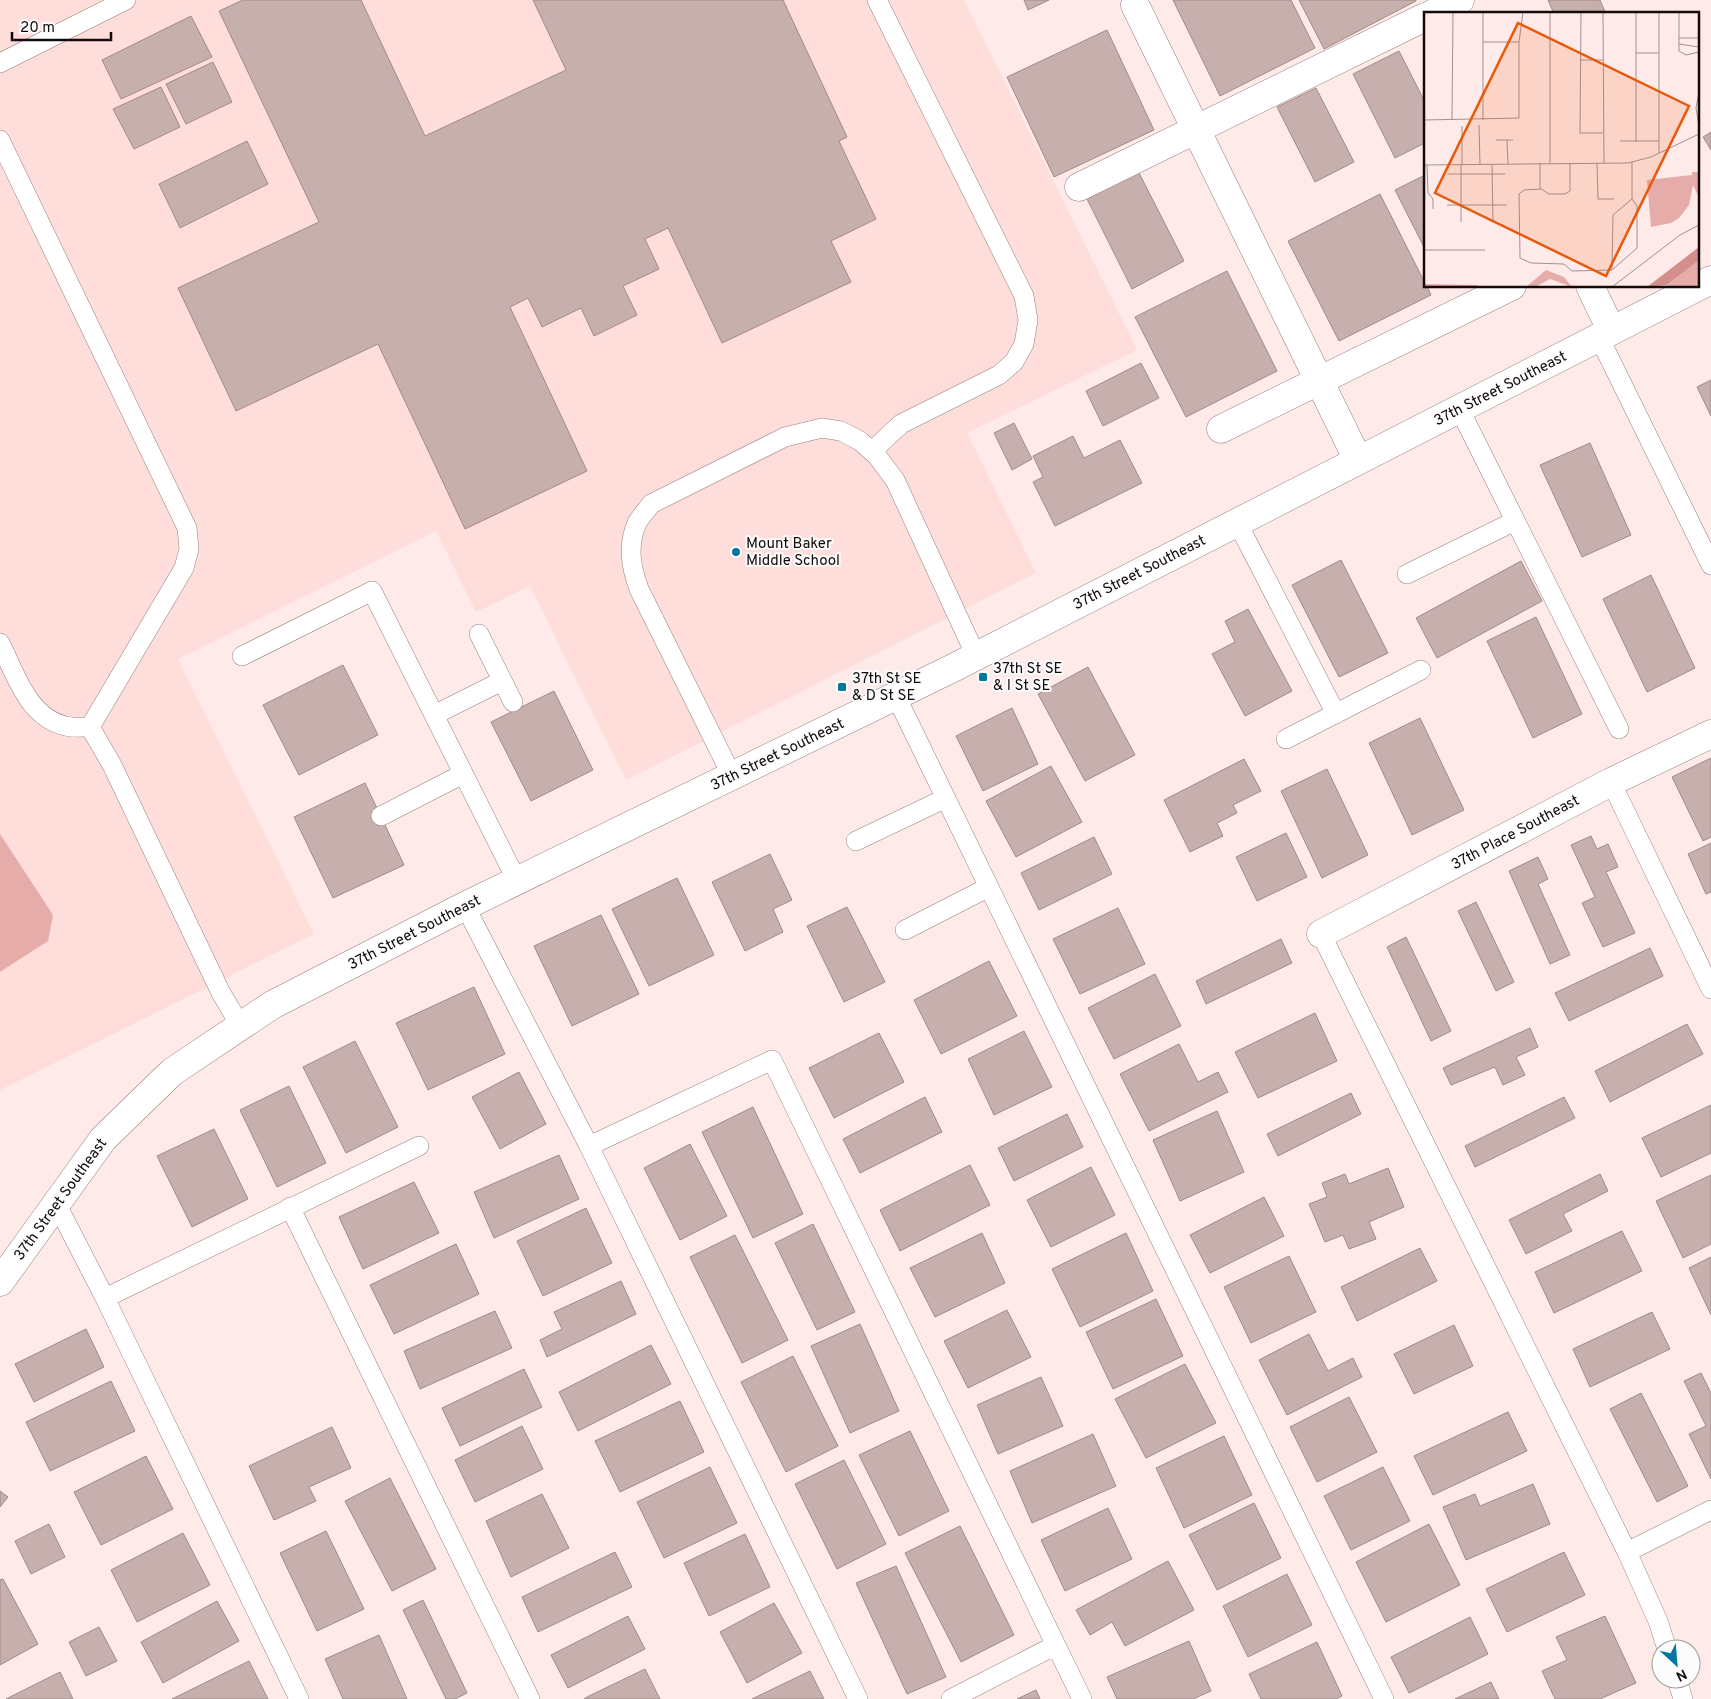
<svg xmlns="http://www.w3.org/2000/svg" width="1711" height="1699" font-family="Overpass,sans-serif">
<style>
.built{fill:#fedddb}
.green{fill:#e5aca9}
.building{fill:#c6afad;stroke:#a18a89}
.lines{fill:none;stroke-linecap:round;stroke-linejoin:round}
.service-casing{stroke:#96807f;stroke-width:20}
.minor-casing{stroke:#96807f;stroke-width:29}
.tertiary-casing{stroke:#96807f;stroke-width:29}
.service{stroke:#fff;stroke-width:19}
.minor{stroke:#fff;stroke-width:28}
.tertiary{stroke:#fff;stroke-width:28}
.poi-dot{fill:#0477a1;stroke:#fcfcfc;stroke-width:2}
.labels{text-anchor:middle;stroke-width:4;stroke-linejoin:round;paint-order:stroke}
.street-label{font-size:15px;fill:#130b0b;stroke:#fcfcfc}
.poi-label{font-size:15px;fill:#130b0b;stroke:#fcfcfc;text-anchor:start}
.inset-road{fill:none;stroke:#a09190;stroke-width:1}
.view{fill:#e8590c;fill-opacity:0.15;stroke:#e8590c;stroke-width:2.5}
.inset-edge{fill:none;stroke:#130b0b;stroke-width:2.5}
</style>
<rect width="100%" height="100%" fill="#feeae8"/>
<path class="built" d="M0,0h964l173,350 -170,83 69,140 -410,207 -96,-194 -54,26 -40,-81 -258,128 136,275 -314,156z"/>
<path class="green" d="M0,834l53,81 -5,26 -48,31z"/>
<path class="building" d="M243,0h118l64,136 141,-66 -33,-70h250l64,137 -8,4 37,78 -45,22 20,41 -129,61 -54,-115 -23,11 14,30 -36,17 14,29 -43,21 -13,-28 -39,19 -14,-29 -18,9 77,164 -122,58 -87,-185 -142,67 -58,-123 141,-66 -100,-211z
M1024,0h25l-21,10z
M1173,0h118l24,48 -95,48z
M1299,0h117v1l-92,48z
M1548,0h52l6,14h-52z
M191,16l21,41 -91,42 -19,-39z
M1107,30l47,100 -100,47 -47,-100z
M1399,51l26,51v41l-30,15 -42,-84z
M213,62l19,40 -46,22 -20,-40z
M161,87l19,40 -46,22 -21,-40z
M1316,88l38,74 -39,20 -38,-75z
M1711,132v18l-8,-13z
M247,141l21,43 -88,44 -21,-44z
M1138,171l46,90 -52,28 -45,-90z
M1425,175v74l-30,-59z
M1380,194l45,89v3h2l4,9 -92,46 -51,-100z
M1227,271l50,100 -91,46 -51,-100z
M1141,363l18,35 -56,28 -17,-35z
M1711,380v36l-14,-29z
M1014,423l18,36 -20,11 -18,-37z
M1073,436l11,22 36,-18 22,43 -87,43 -22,-44 10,-5 -10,-21z
M1590,443l41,92 -49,22 -42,-92z
M1341,560l47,93 -49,24 -47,-92z
M1521,561l21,40 -105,57 -21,-40z
M1651,575l44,93 -48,24 -44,-93z
M1248,609l44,82 -47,25 -33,-62 23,-12 -10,-21z
M1536,617l46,97 -49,24 -46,-97z
M343,665l35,70 -79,40 -36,-70z
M1088,667l47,88 -50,26 -47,-87z
M554,691l39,79 -62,31 -40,-79z
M1012,708l26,56 -55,27 -27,-55z
M1420,718l44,92 -52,25 -43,-92z
M1711,758v79l-8,4 -31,-64z
M1244,759l17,32 -28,14 4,8 -20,10 6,13 -33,16 -26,-52z
M1051,766l31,56 -66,35 -30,-56z
M1327,769l41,86 -46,23 -41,-87z
M365,783l39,82 -71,33 -39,-81z
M1286,833l21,44 -50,24 -21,-44z
M1591,836l6,13 11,-5 10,23 -12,5 29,61 -32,14 -21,-44 13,-6 -24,-52z
M1094,837l18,37 -73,36 -18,-37z
M1711,843v49l-5,2 -18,-40z
M770,854l22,46 -19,9 10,23 -38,19 -33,-69z
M1538,857l10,22 -10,5 32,71 -20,9 -41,-93z
M677,878l37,77 -65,31 -37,-77z
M1476,902l38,80 -18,9 -38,-80z
M847,907l38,75 -41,20 -37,-76z
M1118,908l27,56 -65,30 -27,-55z
M601,915l38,79 -67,32 -38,-80z
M1406,937l45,94 -20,10 -44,-94z
M1281,939l11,24 -86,41 -10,-23z
M1650,948l13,28 -94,45 -14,-28z
M989,961l28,55 -76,38 -27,-54z
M1155,974l26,52 -67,33 -26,-51z
M474,987l31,67 -77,36 -32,-67z
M1315,1013l22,48 -79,37 -23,-46z
M1687,1024l16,30 -93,48 -15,-31z
M1530,1028l8,19 -22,10 9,18 -22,10 -8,-18 -44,18 -8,-17z
M1024,1031l28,56 -58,28 -26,-56z
M879,1033l25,49 -70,36 -25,-50z
M355,1041l43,86 -52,26 -43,-86z
M1179,1044l19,38 20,-10 10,20 -79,39 -29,-57z
M519,1072l27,52 -46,25 -28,-52z
M289,1086l37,77 -49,24 -37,-77z
M1351,1093l10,21 -83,42 -11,-22z
M925,1097l17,35 -82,41 -17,-34z
M1564,1097l11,21 -100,49 -10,-21z
M1711,1105v48l-50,24 -19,-39z
M753,1107l50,107 -50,24 -51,-106z
M1217,1111l27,61 -64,29 -27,-61z
M1067,1114l16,33 -69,34 -16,-33z
M214,1129l34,70 -56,28 -35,-71z
M690,1144l37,72 -47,24 -36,-72z
M559,1155l20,44 -85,39 -20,-46z
M970,1165l20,40 -90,46 -20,-41z
M1091,1167l24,48 -64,32 -24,-47z
M1388,1168l16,39 -35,15 7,17 -27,10 -6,-14 -18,7 -16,-38 18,-7 -5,-14 23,-9 4,10z
M1600,1174l8,17 -45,23 9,17 -46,23 -17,-34z
M1711,1175v69l-28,14 -27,-57z
M414,1182l25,51 -76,36 -24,-52z
M1264,1197l20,39 -74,37 -20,-38z
M586,1208l26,55 -69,33 -26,-55z
M813,1224l42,88 -38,18 -42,-87z
M1622,1231l20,40 -88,42 -19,-41z
M982,1233l23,50 -70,34 -25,-49z
M1126,1233l27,58 -73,36 -28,-58z
M735,1235l53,105 -46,23 -52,-106z
M456,1244l23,50 -85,40 -24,-49z
M1420,1248l17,33 -80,40 -16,-34z
M1289,1256l27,56 -65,31 -27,-56z
M1711,1257v58l-22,-47z
M621,1281l15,33 -89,43 -7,-17 22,-11 -8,-17z
M1156,1299l27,57 -70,33 -27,-57z
M1007,1310l24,47 -63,31 -24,-47z
M495,1311l17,37 -92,41 -16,-38z
M1652,1312l18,37 -80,38 -17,-38z
M860,1324l39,87 -49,22 -39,-87z
M1454,1325l19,41 -59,28 -20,-40z
M86,1329l18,38 -70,35 -19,-38z
M1309,1334l19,37 25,-13 9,19 -75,38 -28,-55z
M651,1345l20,39 -93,47 -19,-39z
M793,1356l45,90 -52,26 -45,-90z
M1185,1364l31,59 -70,35 -31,-59z
M524,1369l18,38 -82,39 -18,-38z
M1701,1373l10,20v86l-22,-45 17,-8 -22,-45z
M1041,1377l22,49 -65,28 -21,-49z
M111,1381l24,50 -85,40 -24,-49z
M1641,1393l47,93 -31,16 -47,-93z
M1349,1397l28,55 -60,30 -27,-55z
M680,1401l24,51 -84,40 -25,-51z
M1508,1412l19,39 -94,44 -19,-39z
M522,1426l21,43 -68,33 -20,-42z
M332,1427l19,41 -42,19 7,14 -42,19 -25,-54z
M910,1431l39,80 -50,25 -40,-81z
M1093,1434l23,52 -84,37 -22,-52z
M1224,1436l28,59 -68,33 -28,-60z
M146,1456l27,53 -72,36 -27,-53z
M844,1460l42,84 -49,25 -42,-85z
M710,1467l27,56 -73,35 -27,-56z
M1383,1467l27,54 -59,29 -27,-54z
M390,1478l46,91 -44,22 -47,-90z
M1533,1484l17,40 -84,36 -23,-53 32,-13 5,12z
M0,1491l8,6 -8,10z
M542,1494l27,54 -58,29 -25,-56z
M1254,1503l27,55 -64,32 -28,-55z
M1108,1508l24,51 -67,32 -24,-51z
M49,1524l16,33 -34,17 -16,-33z
M1429,1524l31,61 -74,37 -30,-60z
M960,1526l54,109 -53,27 -56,-109z
M326,1531l38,78 -47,22 -37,-78z
M183,1533l27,52 -73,37 -26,-52z
M745,1534l25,53 -61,29 -25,-53z
M615,1552l17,35 -94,45 -16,-35z
M1564,1552l21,43 -78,37 -21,-43z
M1168,1561l26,49 -69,36 -13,-24 -22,13 -14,-25z
M896,1566l50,111 -39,17 -51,-111z
M1287,1574l25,51 -64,32 -25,-51z
M3,1579l35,65 -38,21v-85z
M423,1600l44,93 -12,6h-9l-43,-89z
M217,1601l22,40 -76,42 -22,-41z
M774,1603l28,50 -55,30 -27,-51z
M628,1616l17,33 -77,39 -17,-33z
M1605,1616l31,67 -36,16h-45l-13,-28 25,-11 -11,-23z
M1470,1617l18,37 -79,39 -18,-36z
M99,1627l18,34 -31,15 -17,-34z
M379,1635l28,64h-64l-18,-40z
M1189,1641l22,50 -18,8h-76l-10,-22z
M1317,1642l25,54 -6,3h-75l-12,-25z
M249,1661l19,38h-96z
M645,1669l15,30h-76l5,-3z
M810,1671l14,28h-72z
M60,1672l13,27h-67z
M1491,1682l8,17h-44z
M1036,1690l4,9h-23z"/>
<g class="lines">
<defs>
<path id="service" d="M0,63l126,-63
M0,140l187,388 2,21 -5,19 -94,159
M1599,337l112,228
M1459,408l160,321
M872,451l29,-27 98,-49 15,-13 10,-18 4,-24 -4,-24 -147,-296
M1237,522l99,192
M1407,574l108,-53
M479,634l34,68
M0,643c15,30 28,75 66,83 7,2 16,1 24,1
M242,656l130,-65 145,290
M896,696l488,1003
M434,715l68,-34
M90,727l22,38 109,228 19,32
M1286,739l135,-69
M732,776l-93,-187c-8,-22 -12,-43 -2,-66 3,-6 10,-13 14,-19l134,-67 37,-9 19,3 19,10 17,15 18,24 81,176
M1611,782l100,207
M381,816l82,-42
M856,841l90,-43
M465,906l124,240 269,553
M905,930l84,-43
M1321,934l306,618 31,69 9,28
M589,1146l183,-86 310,639
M57,1205l48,93 194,401
M290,1207l240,492
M105,1298l314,-152
M1627,1552l84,-42
M1677,1679l6,20
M951,1699l105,-54"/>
<path id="minor" d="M1135,5l223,455
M1432,14l28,-14
M1079,187l346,-170
M1590,286l21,44
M1221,429l291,-143
M1321,934l290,-152 100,-48"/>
<path id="tertiary" d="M0,1282l103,-143 69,-67 100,-67 193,-99 488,-238 758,-388"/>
</defs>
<use href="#service" class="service-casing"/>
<use href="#minor" class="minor-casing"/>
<use href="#tertiary" class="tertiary-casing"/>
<use href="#service" class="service"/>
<use href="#minor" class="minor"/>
<use href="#tertiary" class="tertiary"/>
</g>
<g class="poi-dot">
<circle cx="736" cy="552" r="5"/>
<rect x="978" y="672" width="10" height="10" rx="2.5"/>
<rect x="837" y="682" width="10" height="10" rx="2.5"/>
</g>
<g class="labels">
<g class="street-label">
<text transform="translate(1500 388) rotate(-27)" y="5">37th Street Southeast</text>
<text transform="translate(1139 572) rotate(-27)" y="5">37th Street Southeast</text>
<text transform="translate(777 754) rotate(-26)" y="5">37th Street Southeast</text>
<text transform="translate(1515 832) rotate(-28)" y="5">37th Place Southeast</text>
<text transform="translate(414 932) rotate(-27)" y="5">37th Street Southeast</text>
<text transform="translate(60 1199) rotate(-54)" y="5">37th Street Southeast</text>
</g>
<g class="poi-label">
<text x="746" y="548">Mount Baker<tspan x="746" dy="17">Middle School</tspan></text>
<text x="993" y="673">37th St SE<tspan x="993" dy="17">&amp; I St SE</tspan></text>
<text x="852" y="683">37th St SE<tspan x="852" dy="17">&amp; D St SE</tspan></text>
</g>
</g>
<g transform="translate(1424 12)">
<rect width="275" height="275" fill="#feeae8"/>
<path d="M268,160h7v26l-6,-13 -4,20 -10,13 -8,5 -20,4 -4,-47 45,-5zM275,248v27h-34l32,-26zM122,258l18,7 8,10 -22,-8 -15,8h-9zM0,272l53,1 2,2h-55z" fill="#e5aca9"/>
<path d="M275,235v13l-32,25 -20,2z" fill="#d48f8c"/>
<path class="inset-road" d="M157,0l-1,121h23M179,0l1,151M212,0v130M235,0v141M255,0v39l7,4 13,-3M255,26h20M59,30h36M255,32l20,3M212,41h23M156,48h23M275,80l-3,16 3,18M28,107l1,-107M0,108l95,-2v-76l4,-30M59,108v-108M55,113l1,39M38,114v39M72,128h17M83,128l1,24M196,129h39M116,151v25l9,6h16l5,-3v-28M126,151v-151M173,151l1,36h16M68,152l1,57M0,153l204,-2 23,-6 48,-23M3,153l1,28 5,6v10M37,153v57M23,162h58M117,177l-17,1 -5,4 1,64 11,5 33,1 8,7 40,-1 25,-22v-42l-5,-7v-37M23,193h60M0,238h61M188,258l1,-55 19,-16M188,275l68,-52 19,-10"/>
<path class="view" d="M94,11l171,83 -83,170 -171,-83z"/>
<rect width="275" height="275" class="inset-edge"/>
</g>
<g transform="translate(1676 1664) rotate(154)"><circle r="24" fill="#fcfcfc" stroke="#9f9c9c"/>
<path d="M0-4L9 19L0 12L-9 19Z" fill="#0477a1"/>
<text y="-8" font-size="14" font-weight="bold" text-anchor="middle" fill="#130b0b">N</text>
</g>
<path d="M12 32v8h99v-8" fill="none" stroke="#130b0b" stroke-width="2.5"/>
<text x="20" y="32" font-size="15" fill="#130b0b" stroke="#fcfcfc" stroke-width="4" paint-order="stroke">20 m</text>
</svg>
